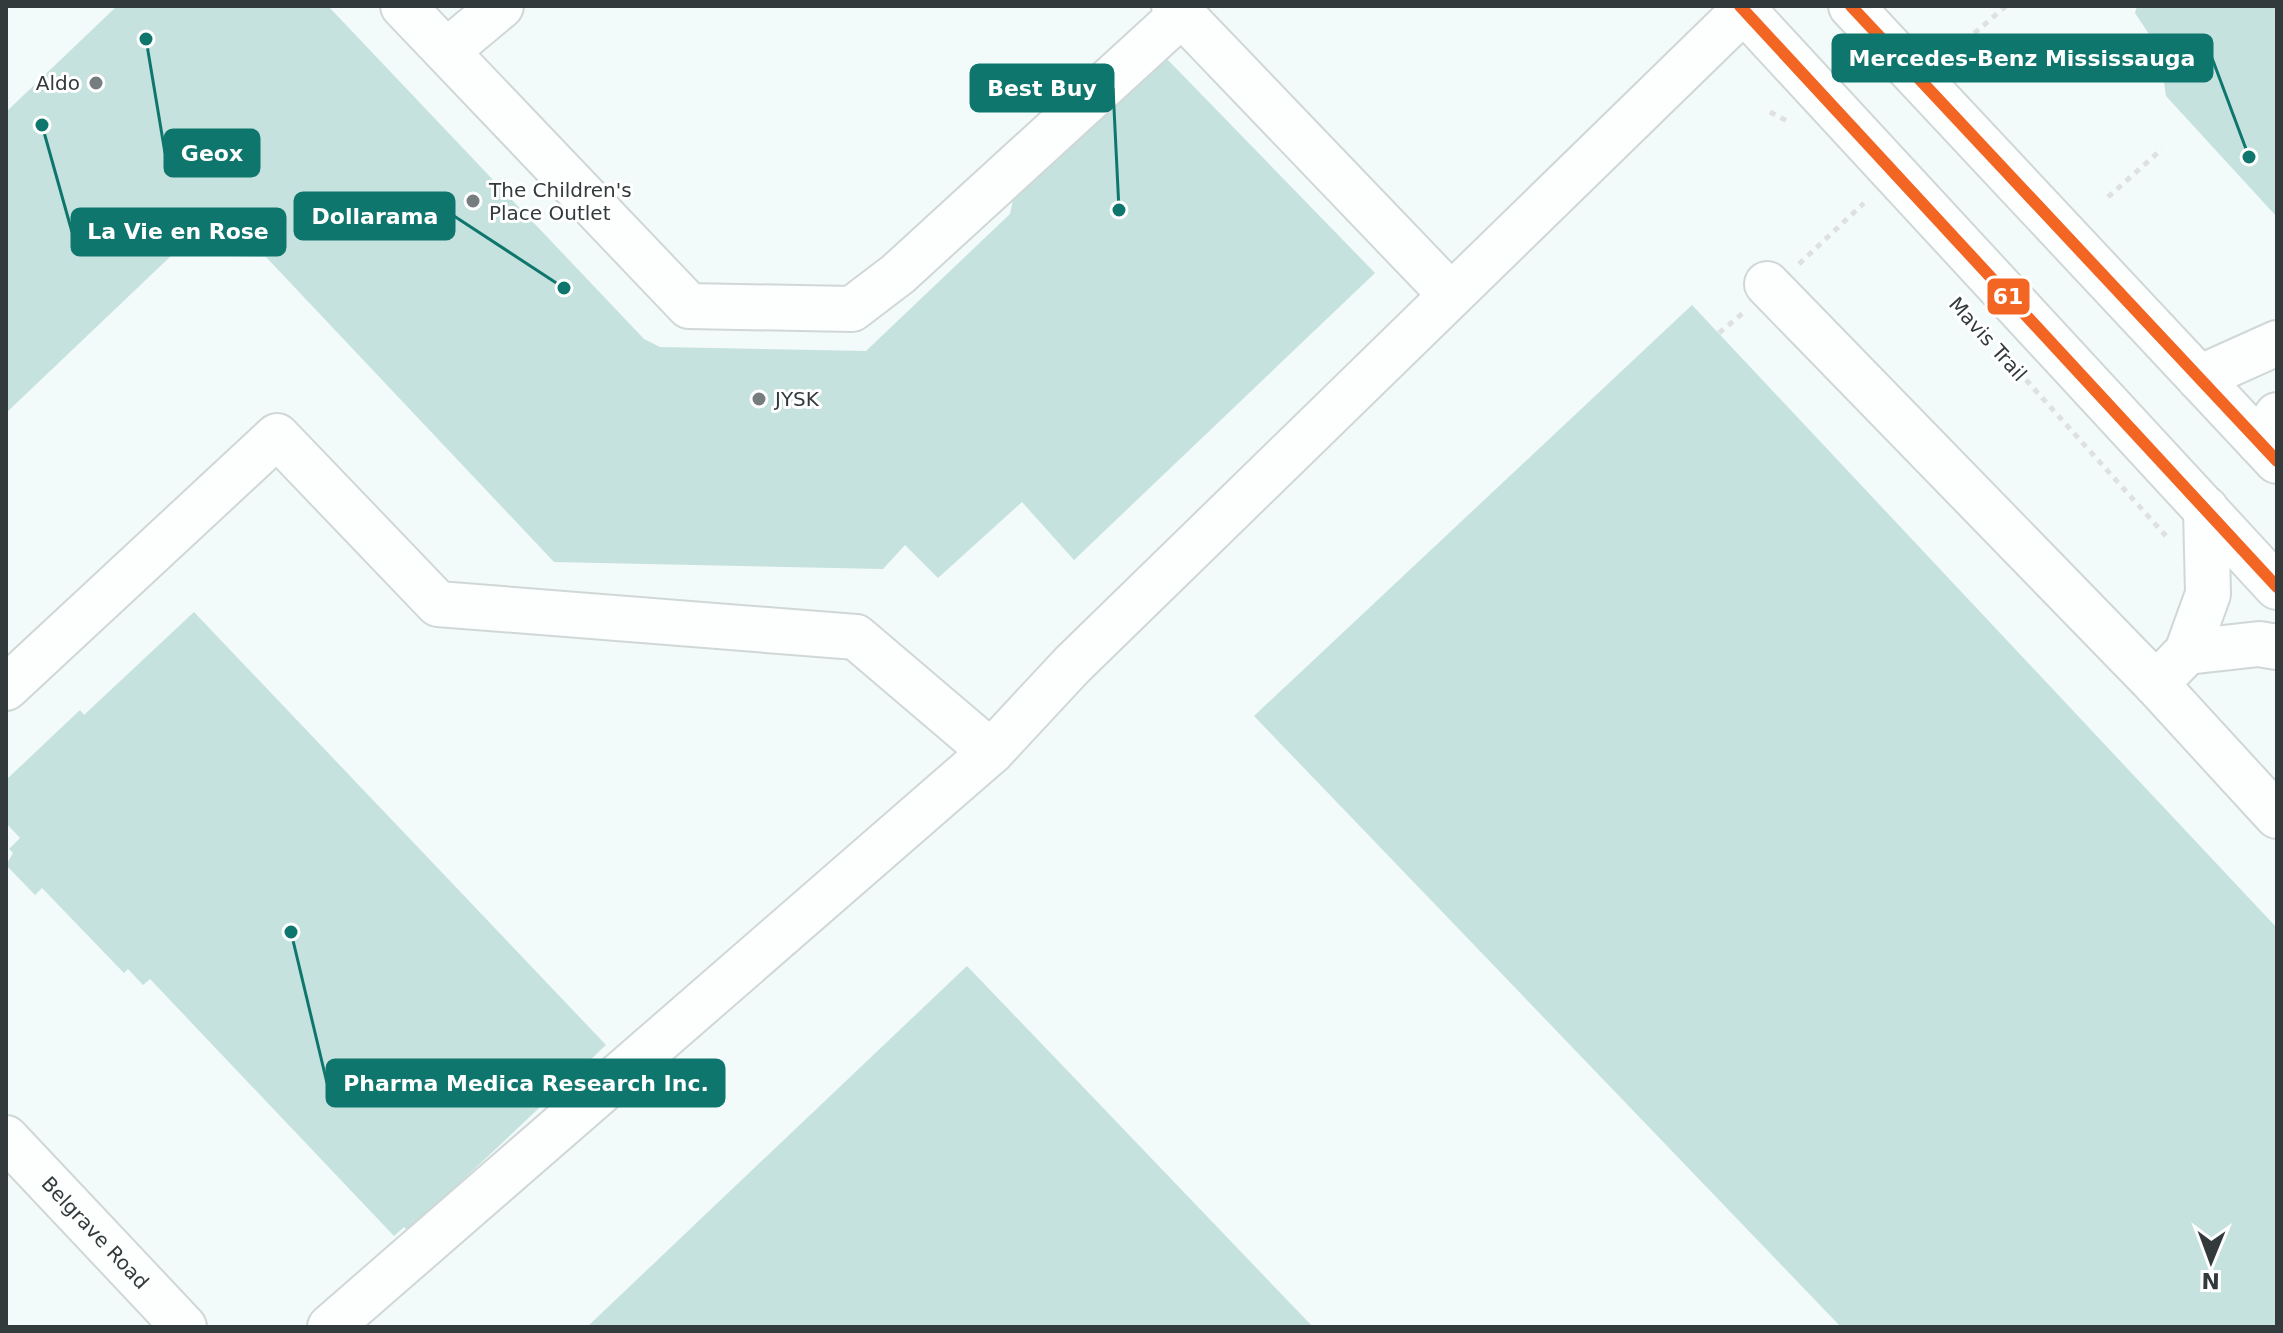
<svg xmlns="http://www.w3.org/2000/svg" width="2283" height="1333" font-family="'DejaVu Sans',sans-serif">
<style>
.building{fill:#c5e2de}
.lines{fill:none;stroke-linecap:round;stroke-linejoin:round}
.minor-casing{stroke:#d0d7d7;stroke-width:48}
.major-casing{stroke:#d0d7d7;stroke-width:48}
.path{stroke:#dfe1e1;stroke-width:5;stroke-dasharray:6 6;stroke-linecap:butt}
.minor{stroke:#fdfefe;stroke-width:44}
.major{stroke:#fdfefe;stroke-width:44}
.bus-1-casing{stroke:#fff;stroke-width:18}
.bus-1{stroke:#f26522;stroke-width:12}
.poi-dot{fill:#767d7e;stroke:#fff;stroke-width:3}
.labels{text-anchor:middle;stroke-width:6;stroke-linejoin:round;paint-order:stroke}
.poi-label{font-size:20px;fill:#333a3b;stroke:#fff;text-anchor:start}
.street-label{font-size:20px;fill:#333a3b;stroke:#fff}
.leader{fill:none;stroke:#0f766e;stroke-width:3}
.callout-dot{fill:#0f766e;stroke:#fff;stroke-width:3}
.callout{fill:#0f766e;stroke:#0f766e;stroke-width:3}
.callout-label{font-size:22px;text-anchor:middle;font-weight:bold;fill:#fff}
.line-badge{stroke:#fff;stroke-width:3}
.badge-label{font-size:22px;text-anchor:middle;font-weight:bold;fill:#fff}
</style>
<rect width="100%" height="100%" fill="#f2fafa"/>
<path class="building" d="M117,6h211l316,333 16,8 206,4 144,-137 4,-19 153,-136 208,214 -301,287 -52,-58 -84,76 -33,-33 -22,24 -329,-7 -288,-305 -93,-3 -167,159v-301z
M2137,6h140v211l-111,-121 -7,-47 -24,-36z
M1692,305l585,623v399h-436l-587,-611z
M194,612l412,433 -191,180 -4,9 -7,-7 -10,9 -244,-257 -7,6 -15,-16 -4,4 -82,-85 -7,7 -29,-30 7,-12 -4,-4 11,-11 -14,-15v-43l74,-70 4,5z
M967,966l346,361h-726z"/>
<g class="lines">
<defs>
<g id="minor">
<path d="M403,6l286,300 163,3 46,-35 284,-260"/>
<path d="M1174,6l276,288"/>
<path d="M447,51l54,-45"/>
<path d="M1767,284l389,400"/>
<path d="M2199,378l78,-35"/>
<path d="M2259,442l18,-27"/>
<path d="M2206,509l2,85 -21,58 -31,32 121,132"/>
<path d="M2187,652l72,-8 18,3"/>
<path d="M6,688l271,-252 161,168 418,33 135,115"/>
<path id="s1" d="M6,1138l178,189"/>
<path d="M330,1327l661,-575 81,-87 676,-659"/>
</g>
<path id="major" d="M1740,6l537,581
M1851,6l426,455"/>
</defs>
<use href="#minor" class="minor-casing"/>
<use href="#major" class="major-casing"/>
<path class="path" d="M1956,49l50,-43
M1770,112l19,10
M2108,197l54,-48
M1799,264l65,-61
M1719,333l24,-20
M2002,353l164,183"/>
<use href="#minor" class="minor"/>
<use href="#major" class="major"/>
<defs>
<path id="bus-1" d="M1740,6l537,581
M1851,6l426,455"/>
</defs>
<use href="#bus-1" class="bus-1-casing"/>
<use href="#bus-1" class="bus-1"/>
</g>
<g class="poi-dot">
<circle cx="96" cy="83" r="8"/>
<circle cx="473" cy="201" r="8"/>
<circle cx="759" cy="399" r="8"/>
</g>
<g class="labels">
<g class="poi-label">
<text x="80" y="90" text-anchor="end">Aldo</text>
<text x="489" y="197">The Children's<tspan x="489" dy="23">Place Outlet</tspan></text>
<text x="775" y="406">JYSK</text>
</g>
<g class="street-label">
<text transform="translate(1988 339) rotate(48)" y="7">Mavis Trail</text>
<text dy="7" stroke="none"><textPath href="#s1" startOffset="130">Belgrave Road</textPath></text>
</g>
</g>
<path class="leader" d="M2249 157L2212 58M1119 210L1113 88M146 39L165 153M564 288L454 216M42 125L72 232M291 932L327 1083"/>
<g class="callout-dot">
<circle cx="2249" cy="157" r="8"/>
<circle cx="1119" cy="210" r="8"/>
<circle cx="146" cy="39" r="8"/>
<circle cx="564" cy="288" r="8"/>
<circle cx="42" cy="125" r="8"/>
<circle cx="291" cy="932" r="8"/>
</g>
<g class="callout">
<rect x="1833" y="35" width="379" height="46" rx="8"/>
<rect x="971" y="65" width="142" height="46" rx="8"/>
<rect x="165" y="130" width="94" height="46" rx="8"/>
<rect x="295" y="193" width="159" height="46" rx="8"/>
<rect x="72" y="209" width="213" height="46" rx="8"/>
<rect x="327" y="1060" width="397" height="46" rx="8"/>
</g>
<g class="callout-label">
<text x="2022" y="66">Mercedes-Benz Mississauga</text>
<text x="1042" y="96">Best Buy</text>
<text x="212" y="161">Geox</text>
<text x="375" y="224">Dollarama</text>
<text x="178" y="239">La Vie en Rose</text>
<text x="526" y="1091">Pharma Medica Research Inc.</text>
</g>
<rect class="line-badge" x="1986" y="277" width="45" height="39" rx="8" fill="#f26522"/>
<g class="badge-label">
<text x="2008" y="304">61</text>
</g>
<rect width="2283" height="1333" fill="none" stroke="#333a3b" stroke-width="16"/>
<g transform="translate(2211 1261) rotate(181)" stroke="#ffffff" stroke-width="6" paint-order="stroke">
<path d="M0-6L14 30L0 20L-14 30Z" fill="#333a3b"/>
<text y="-12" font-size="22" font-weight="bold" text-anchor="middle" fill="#333a3b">N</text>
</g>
</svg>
